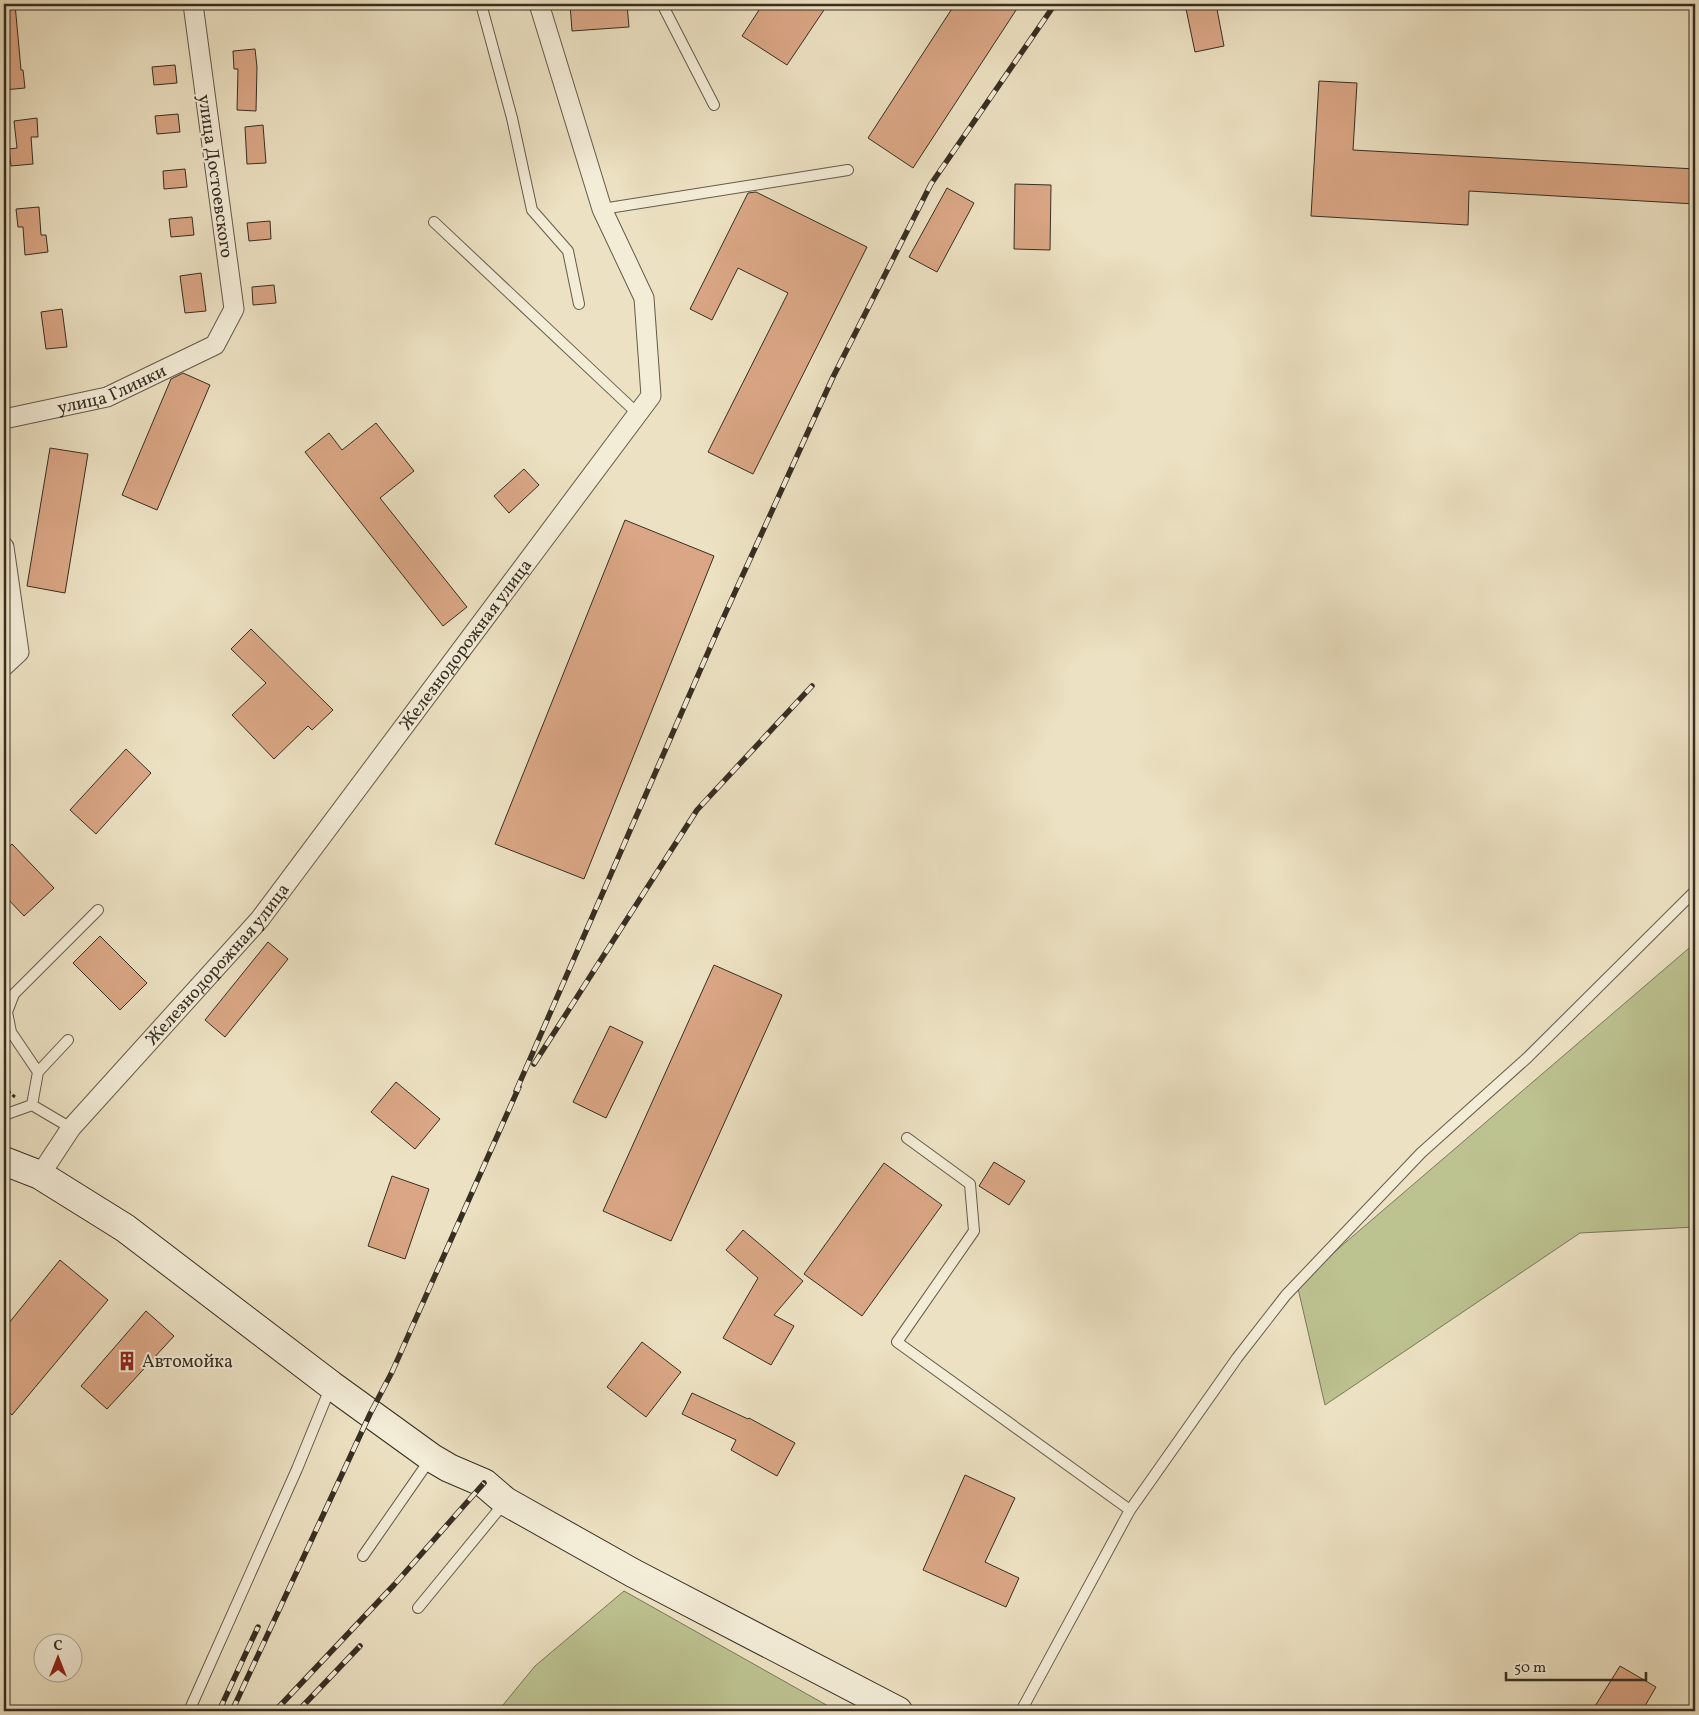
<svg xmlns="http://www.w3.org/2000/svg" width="1699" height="1715" font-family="Vollkorn,serif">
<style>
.green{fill:#bcc290;stroke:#7a7859}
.building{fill:#daa685;stroke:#372e22}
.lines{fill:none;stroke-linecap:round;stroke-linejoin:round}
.lane-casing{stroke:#645b4a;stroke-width:12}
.street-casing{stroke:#645b4a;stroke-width:21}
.secondary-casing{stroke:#372e22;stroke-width:30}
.path{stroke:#372e22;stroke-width:3;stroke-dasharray:4 2.5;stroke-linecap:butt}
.lane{stroke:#f3ecd7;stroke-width:10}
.street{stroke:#f3ecd7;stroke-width:19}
.secondary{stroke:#f3ecd7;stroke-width:28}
.rail-casing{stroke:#372e22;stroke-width:5.5}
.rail{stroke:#f3ecd7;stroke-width:4;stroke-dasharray:11;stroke-linecap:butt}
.labels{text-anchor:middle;stroke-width:4;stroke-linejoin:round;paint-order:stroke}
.street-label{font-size:18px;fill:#372e22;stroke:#f3ecd7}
.poi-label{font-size:18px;fill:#372e22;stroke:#f3ecd7;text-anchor:start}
</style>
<rect width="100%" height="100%" fill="#ece1c2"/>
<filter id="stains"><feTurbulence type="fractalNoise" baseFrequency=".004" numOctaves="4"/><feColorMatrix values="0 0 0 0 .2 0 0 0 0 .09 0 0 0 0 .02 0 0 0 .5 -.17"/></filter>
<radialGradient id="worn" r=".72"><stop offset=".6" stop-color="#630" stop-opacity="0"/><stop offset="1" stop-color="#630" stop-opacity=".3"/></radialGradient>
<path class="green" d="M1695,943v284l-115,6 -255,172 -28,-121z
M624,1591l213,120h-339l37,-45z"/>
<path class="building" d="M4,4h11l6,66h2l2,18 -21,2z
M570,4h57l2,23 -57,4z
M763,4h65l-41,61 -45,-29z
M955,4h65l-107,164 -45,-30z
M1185,4h31l8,42 -29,6z
M255,49l2,18 -1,44 -19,-1 1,-41h-4l-1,-18z
M175,65l2,18 -23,2 -2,-18z
M1319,81l38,2 -4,67 342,19v35l-226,-13 -1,34 -157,-9z
M178,114l2,18 -23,2 -2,-18z
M37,118l1,19h-7l2,27 -22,2 -2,-17 8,-1 -3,-27z
M263,125l3,38 -19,1 -2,-37z
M185,169l2,18 -23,2 -1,-18z
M1015,184l36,1 -1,65 -36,-1z
M947,188l27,15 -37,69 -28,-15z
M756,192l111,55 -114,227 -45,-22 80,-159 -50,-25 -26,52 -22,-11 58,-116z
M39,207l2,28h5l2,17 -23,3 -2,-28h-5l-2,-18z
M192,217l2,18 -23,2 -2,-18z
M270,221l1,18 -22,2 -2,-18z
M201,273l5,38 -21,2 -5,-37z
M274,285l2,18 -23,2 -1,-18z
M62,309l5,38 -21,2 -5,-37z
M183,373l27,12 -53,125 -35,-15 49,-116z
M376,423l38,48 -34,27 87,109 -24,19 -138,-174 24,-19 13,17z
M50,448l38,6 -23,139 -38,-7z
M524,469l15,16 -30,28 -15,-17z
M625,520l89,36 -130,323 -89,-35z
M251,629l82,81 -21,20 -4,-4 -34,33 -42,-44 34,-32 -35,-34z
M126,749l25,24 -55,61 -26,-24z
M12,844l42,44 -30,28 -20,-21v-43z
M100,936l47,47 -27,27 -47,-47z
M268,942l20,17 -63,78 -20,-17z
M714,965l68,30 -111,246 -68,-30z
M610,1026l33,16 -37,76 -33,-16z
M396,1082l44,37 -25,30 -44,-37z
M994,1162l31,19 -16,24 -30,-19z
M884,1163l58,42 -80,111 -58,-42z
M392,1176l37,13 -24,70 -37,-13z
M743,1230l60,51 -29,34 20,11 -23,39 -48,-27 35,-60 -32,-28z
M60,1260l48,40 -96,115 -8,-6v-80z
M146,1311l28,25 -67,73 -26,-23z
M642,1342l39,30 -35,45 -39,-30z
M692,1393l56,26 1,-1 46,25 -18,33 -46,-26 5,-10 -54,-26z
M965,1475l50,23 -30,64 34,16 -13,29 -83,-37z
M1620,1666l36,21 -14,24h-50z"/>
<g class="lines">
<defs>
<path id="lane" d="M481,4l31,114 20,92 36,41 11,53
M662,4l52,101
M602,209l246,-39
M434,222l204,192
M38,1072l30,-32
M32,1105l6,-33 -27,-40 -4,-20 7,-18 84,-84
M4,1115l28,-10 39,23
M907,1138l63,46 4,47 -77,111 233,168
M363,1556l68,-98
M418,1608l87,-106
M189,1711l108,-242 34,-83
M1021,1711l109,-201 107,-152 49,-63 135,-142 106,-95 168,-167"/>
<g id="street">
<path id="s1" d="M4,419l103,-22 108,-52 19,-36 -41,-305"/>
<path d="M4,547l15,105 -15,14"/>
<path id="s2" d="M40,1175l31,-47 189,-209 391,-523 -7,-98 -42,-89 -63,-205"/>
</g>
<path id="secondary" d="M4,1161l36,14 85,53 206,157 101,73 17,10 35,15 21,18 128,72 265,138"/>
</defs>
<use href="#lane" class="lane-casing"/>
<use href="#street" class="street-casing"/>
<use href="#secondary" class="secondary-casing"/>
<path class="path" d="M4,1085l6,8 5,4"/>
<use href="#lane" class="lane"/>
<use href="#street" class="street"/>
<use href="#secondary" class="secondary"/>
<defs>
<path id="rail" d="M534,1064l163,-254 115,-124
M516,1091l204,-466 113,-248 98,-193 124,-180
M219,1711l39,-84
M232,1711l138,-297 22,-42 127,-285
M275,1711l119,-126 90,-102
M298,1711l62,-65"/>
</defs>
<use href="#rail" class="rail-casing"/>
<use href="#rail" class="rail"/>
</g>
<defs>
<symbol id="building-bare" viewBox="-9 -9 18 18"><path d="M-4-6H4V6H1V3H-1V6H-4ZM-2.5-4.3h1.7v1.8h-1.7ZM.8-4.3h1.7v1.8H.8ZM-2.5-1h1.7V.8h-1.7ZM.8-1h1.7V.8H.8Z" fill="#8f2418" stroke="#f3ecd7" stroke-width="2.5" paint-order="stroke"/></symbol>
</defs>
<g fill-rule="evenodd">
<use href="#building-bare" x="113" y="1347" width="28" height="28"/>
</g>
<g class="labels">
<g class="street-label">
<text transform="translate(216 176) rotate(82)" y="6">улица Достоевского</text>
<text dy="6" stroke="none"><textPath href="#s1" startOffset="112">улица Глинки</textPath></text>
<text dy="6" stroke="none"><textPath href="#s2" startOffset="681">Железнодорожная улица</textPath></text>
<text dy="6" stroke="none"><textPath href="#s2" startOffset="276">Железнодорожная улица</textPath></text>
</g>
<g class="poi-label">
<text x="142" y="1367">Автомойка</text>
</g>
</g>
<rect width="1699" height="1715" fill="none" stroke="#ece1c2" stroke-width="20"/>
<rect x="5" y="5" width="1689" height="1705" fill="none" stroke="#372e22" stroke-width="2.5"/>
<rect x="10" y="10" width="1679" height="1695" fill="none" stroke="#372e22"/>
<g transform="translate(58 1658)"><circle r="24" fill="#f3ecd7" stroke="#a8a08f"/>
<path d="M0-4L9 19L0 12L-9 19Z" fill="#8f2418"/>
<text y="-8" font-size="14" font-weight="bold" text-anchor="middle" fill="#372e22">С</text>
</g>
<path d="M1506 1672v8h140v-8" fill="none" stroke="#372e22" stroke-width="2.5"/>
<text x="1514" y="1672" font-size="15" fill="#372e22" stroke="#f3ecd7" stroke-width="4" paint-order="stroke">50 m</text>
<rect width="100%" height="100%" filter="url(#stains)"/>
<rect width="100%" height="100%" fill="url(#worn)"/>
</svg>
